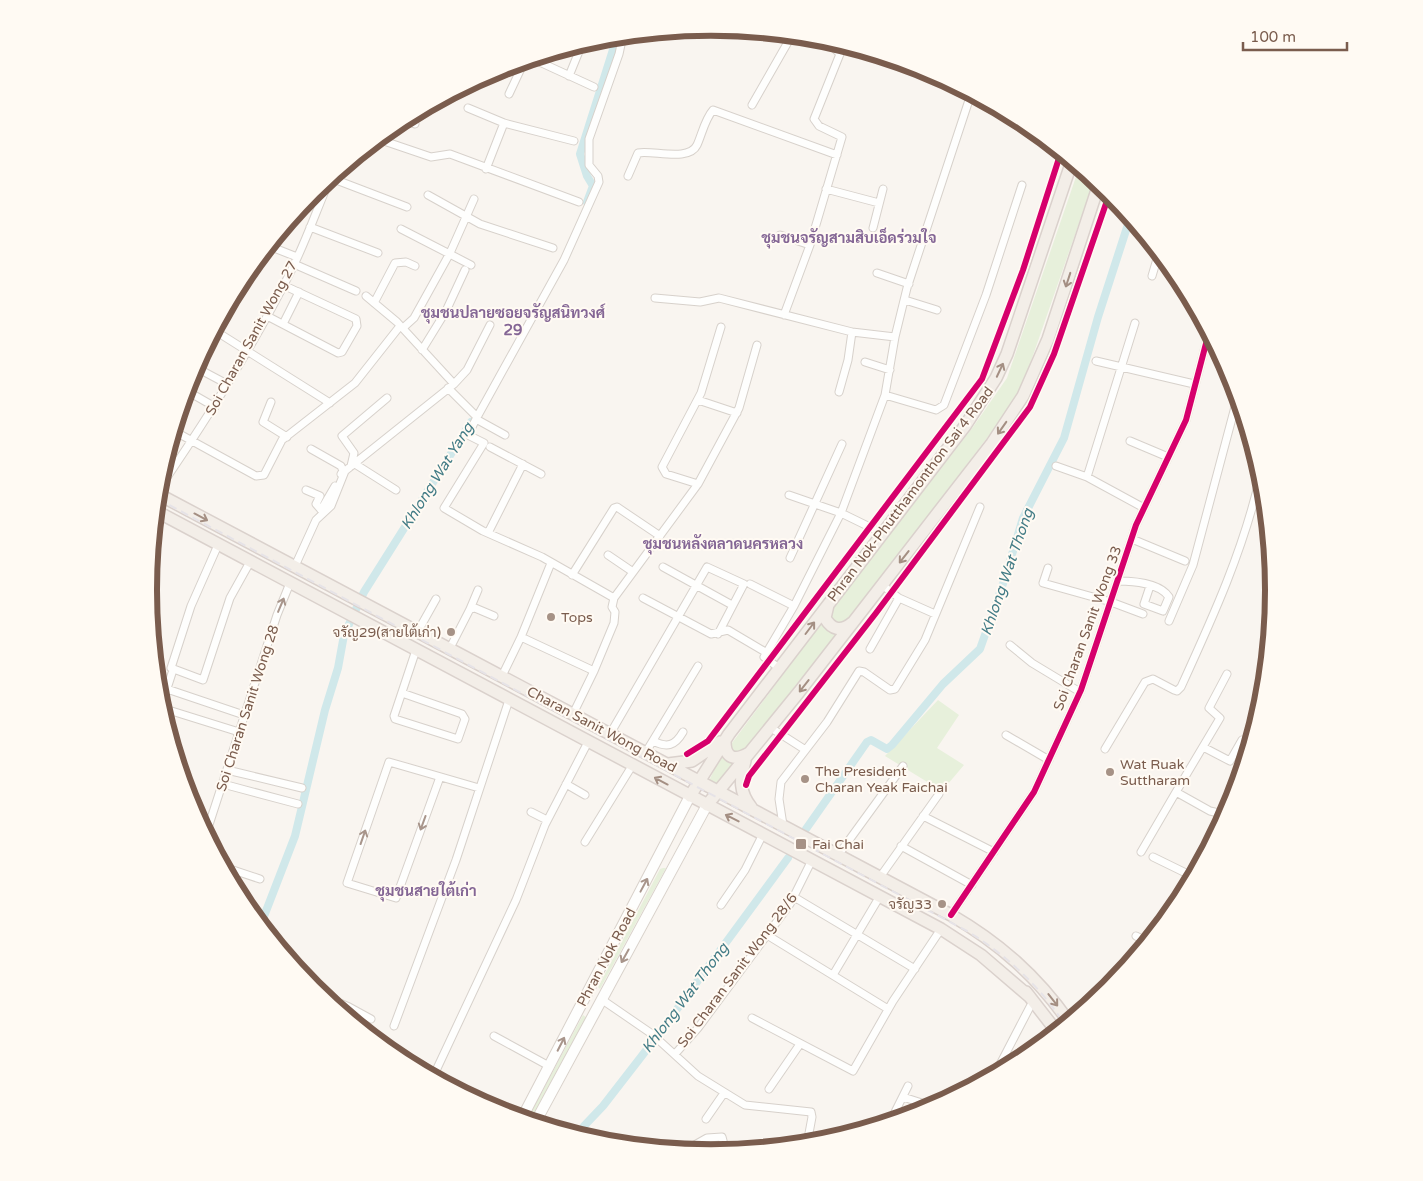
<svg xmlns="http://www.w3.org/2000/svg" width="1423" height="1181" font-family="'Varela Round',Sarabun,sans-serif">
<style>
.green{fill:#e7f0db}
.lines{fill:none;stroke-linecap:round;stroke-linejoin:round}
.canal{stroke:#d0e8ea;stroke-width:8}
.minor-casing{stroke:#d7d1cb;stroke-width:9}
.secondary-casing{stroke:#d9d2cb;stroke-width:12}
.primary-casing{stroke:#dad1cc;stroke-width:14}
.minor{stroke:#fefefd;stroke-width:7}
.secondary{stroke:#fefefd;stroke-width:10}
.primary{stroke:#f3eee8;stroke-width:11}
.rail{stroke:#e6e3e7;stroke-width:2;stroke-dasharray:8 5;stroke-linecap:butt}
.cycleway-casing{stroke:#fffaf3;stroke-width:9}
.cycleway{stroke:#d6006c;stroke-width:6}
.oneway{stroke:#a48f83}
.oneway2{stroke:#a8958b}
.poi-dot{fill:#a69286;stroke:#fffaf3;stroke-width:2}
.labels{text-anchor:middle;stroke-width:4;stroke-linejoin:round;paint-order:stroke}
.street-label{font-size:14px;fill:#7a5c4d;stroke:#fffaf3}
.poi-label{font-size:14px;fill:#7a5c4d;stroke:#fffaf3;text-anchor:start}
.neighbourhood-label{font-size:15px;font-weight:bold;fill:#846695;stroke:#fffaf3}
.water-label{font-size:15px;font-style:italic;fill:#437c86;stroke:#fffaf3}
.rim{fill:none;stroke:#7a5c4d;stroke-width:6}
</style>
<rect width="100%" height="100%" fill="#f9f5f0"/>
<path class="green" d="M1079,168l15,12 -72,207 -16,26 -160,210 -11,1 -5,-8 1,-5 142,-184 34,-49z
M823,621l15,12 -94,117 -10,5 -5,-8z
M938,700l21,15 -22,33 27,17 -22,26 -57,-35z
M721,755l14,8 -16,21 -4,1 -6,-4z
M663,868h3l-66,121 -2,-2 62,-118z
M583,1015l4,3 -56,103 -4,-1z"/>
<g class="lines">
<path class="canal" d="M587,202l6,-16 -6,-10 -7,-22 37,-117
M806,829l61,-87 4,-2 16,9 5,-4 51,-61 37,-35 24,-68 19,-63 41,-80 34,-121 32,-99
M261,924l34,-88 30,-126 13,-42 6,-33 20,-43 107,-170
M579,1136l5,-10 19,-20 55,-71 130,-177"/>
<defs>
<path id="minor" d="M533,59l61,28
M569,76l13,-32
M509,94l15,-32
M752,105l40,-70
M468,108l36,15 70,18
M404,120l11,4
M378,139l53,18 19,-3 129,48
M486,169l18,-46
M628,176l10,-23c15,-3 51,9 59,-8 5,-11 8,-26 16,-35l124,45
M331,178l76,29
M826,189l53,14
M428,195l52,29 73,24
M310,227l68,26
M873,228l10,-39
M401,229l70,36
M780,235l30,10
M269,246l28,11
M294,264l62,27
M877,273l32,11
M1152,276l7,-24
M366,296l31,26 57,62
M655,298l45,4 19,-4 133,34 43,5
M905,300l32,10
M374,303l21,-40 11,-1 9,4
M784,315l26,-70 32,-108 -23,-11 -5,-7 26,-65 -7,-7 -26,-10
M267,316l71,37 4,-1 15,-26 -1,-7 -73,-34
M1135,323l-48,154 57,31
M283,324l16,-32
M403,328l11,-10 36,-65 24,-54
M217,332l113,71
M422,350l24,-39 19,-41
M1096,361l98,23
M865,362l25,8
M195,367l32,17
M448,388l29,29
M187,391l28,16
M839,392l9,-32 4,-28
M885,395l51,15 8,-5 42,-110 36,-110
M698,400l39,13
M271,402l-8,20 24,15
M476,419l88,-159 35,-78 -1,-6 -9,-11v-26l30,-85 3,-14
M174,431l82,45 8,-1 18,-35 73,-57 45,-57
M505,435l-29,-16 -8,16 16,8 -40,65 39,23 59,26 72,41
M1130,441l38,16
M490,447l51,27
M311,449l30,17 2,5 -2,3
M166,458l10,5
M355,464l41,26
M351,466l3,-13 -12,-17 45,-38
M1056,466l31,11
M698,484l-32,-10 -4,-7 39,-74 20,-66
M159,489c48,-70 94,-142 132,-218 15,-30 26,-62 39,-92
M306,490l14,6 -4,8 7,8
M789,495l52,18 41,20
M321,510l14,-24
M488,533l35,-69
M1132,539l53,22
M218,545l-27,61 -20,62 32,12 27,-82 20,-36
M608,555l25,17
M790,558l52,-114
M295,566l21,-46 15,-14 14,-35 109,-87 13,-14 23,-45
M663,567l69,38
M1048,568l-5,15 68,19 32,12
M572,575l42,-67 3,-1 43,29
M1118,581c15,0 42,2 51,16l-6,14 -19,-7 6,-18
M149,583l3,1
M750,584l44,22
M882,585l17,13 36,16
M643,598l68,36 17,-4 39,23
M470,609l8,-19
M1269,612l5,-17
M1169,621l24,-56 42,-158 5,-4
M418,631l18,-32
M521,637l73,34
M1010,645l22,18 48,29
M450,648l20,-39 5,-1 19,8
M870,649l29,-51
M779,668l-15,-11 30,-51 47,-93 44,-118 10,-58 12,-49 64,-194
M502,676l19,-39 30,-74
M167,689l77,26
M402,693l60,21 3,5 -7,20 -63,-20 -1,-3 22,-66
M161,707l11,-34
M162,708l77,24
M573,714l21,-43 20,-48 1,-11 -3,-5 2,-9 84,-114 41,-76 18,-63
M771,728l33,21
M610,734l97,-167 37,17 -26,50
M1006,735l43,25
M653,741c14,7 22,5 30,-9
M1203,747l27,14 12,-21
M1105,749l40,-67 8,-3 21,11 3,1 4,-4c32,-70 63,-138 80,-214
M646,752l52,-86
M227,770l75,18
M440,777l-44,121 -49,-15 42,-121 90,26
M223,784l75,20
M566,784l19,11
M1176,792l44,-74 -11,-10 18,-34
M531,812l16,8
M923,816l71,36
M783,825l-4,-26 2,-17 46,-60 32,-51 5,1 26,18 5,-1 30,-49 55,-133
M206,834l71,-219 13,-32
M585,842l47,-76
M901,846l71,39
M1141,852l35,-60 34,19 13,3 5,-2
M839,854l64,-88
M1153,857l41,20
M224,867l36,12
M880,877l59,-83
M794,897l121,72
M721,905l24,-35 18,-36
M951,915l83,-123 47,-102 55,-165 50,-105 23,-88
M767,935l121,74
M1136,936l12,6
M833,975l47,-79
M323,996l26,11 -3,8
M601,999l51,35 46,42 47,29 66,7 1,5 -5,27
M349,1007l22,12
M752,1018l101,53 40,-70 48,-72
M394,1026l62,-166 53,-160
M494,1036l55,30
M675,1054l23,-26 92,-124 22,-44
M995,1074l38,-73
M433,1077l83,-177 29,-75 43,-83
M769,1089l31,-45
M903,1097l22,7
M706,1119l18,-26
M890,1122l18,-36
M808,1138h29
M684,1151l23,-13 15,-1 4,15"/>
<path id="secondary" d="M522,1118l168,-322
M535,1123l172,-318"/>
<path id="primary" d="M158,494l793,421c48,28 86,61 118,107
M156,511l785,418 40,26 49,42
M828,605l-3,13c7,12 16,14 27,5
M725,741c0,18 10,20 24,12
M745,761c-5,18 -6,31 6,46
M668,764l24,-3 28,-19
M690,796l39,-62 236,-308 31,-48 11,-24 65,-193
M707,805l92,-113 83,-107 110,-142 31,-47 25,-57 51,-155
M1026,992l31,40"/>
</defs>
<use href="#minor" class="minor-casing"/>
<use href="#secondary" class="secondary-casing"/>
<use href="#primary" class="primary-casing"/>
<use href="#minor" class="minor"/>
<use href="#secondary" class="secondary"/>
<use href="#primary" class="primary"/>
<path class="rail" d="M158,499l809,432c38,23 74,56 98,94"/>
<defs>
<path id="cycleway" d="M687,754l21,-13 274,-362 41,-109 38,-118
M746,785l3,-9 127,-163 154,-206 24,-53 56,-162
M951,915l83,-123 47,-102 55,-165 50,-105 23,-88"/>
</defs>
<use href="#cycleway" class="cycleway-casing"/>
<use href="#cycleway" class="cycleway"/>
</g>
<defs><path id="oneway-shaft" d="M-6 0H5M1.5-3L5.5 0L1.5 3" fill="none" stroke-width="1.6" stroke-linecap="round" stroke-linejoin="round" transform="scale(1.25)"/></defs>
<g class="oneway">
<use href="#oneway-shaft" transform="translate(1068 280) rotate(108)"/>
<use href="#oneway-shaft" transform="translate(1000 370) rotate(-65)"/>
<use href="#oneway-shaft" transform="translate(1002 428) rotate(125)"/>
<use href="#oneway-shaft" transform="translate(201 517) rotate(28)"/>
<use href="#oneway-shaft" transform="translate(904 557) rotate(128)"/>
<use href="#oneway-shaft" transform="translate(810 628) rotate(-53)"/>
<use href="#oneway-shaft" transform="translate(804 686) rotate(128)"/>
<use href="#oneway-shaft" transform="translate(661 781) rotate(-152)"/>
<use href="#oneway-shaft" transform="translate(732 818) rotate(-153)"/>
<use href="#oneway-shaft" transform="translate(1053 1000) rotate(52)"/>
</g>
<g class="oneway2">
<use href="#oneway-shaft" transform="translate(281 605) rotate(-67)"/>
<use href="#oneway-shaft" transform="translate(423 823) rotate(110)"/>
<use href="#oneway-shaft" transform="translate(363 837) rotate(-71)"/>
<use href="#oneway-shaft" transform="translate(644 885) rotate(-62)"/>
<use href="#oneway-shaft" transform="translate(625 956) rotate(119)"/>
<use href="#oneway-shaft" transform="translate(561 1044) rotate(-63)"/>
</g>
<g class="poi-dot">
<circle cx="551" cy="617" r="5"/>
<circle cx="451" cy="632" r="5"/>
<circle cx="1110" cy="772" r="5"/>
<circle cx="805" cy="779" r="5"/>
<rect x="795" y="838" width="12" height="12" rx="2.5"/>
<circle cx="942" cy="904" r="5"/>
</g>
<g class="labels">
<g class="street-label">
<text transform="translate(251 338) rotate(-61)" y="5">Soi Charan Sanit Wong 27</text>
<text transform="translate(910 494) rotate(-53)" y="5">Phran Nok-Phutthamonthon Sai 4 Road</text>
<text transform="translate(1087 628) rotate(-70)" y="5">Soi Charan Sanit Wong 33</text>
<text transform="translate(247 708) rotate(-72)" y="5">Soi Charan Sanit Wong 28</text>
<text transform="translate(602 729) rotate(28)" y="5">Charan Sanit Wong Road</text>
<text transform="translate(606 957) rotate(-62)" y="5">Phran Nok Road</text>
<text transform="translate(737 970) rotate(-53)" y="5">Soi Charan Sanit Wong 28/6</text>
</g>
<g class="poi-label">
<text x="561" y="622">Tops</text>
<text x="441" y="637" text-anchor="end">จรัญ29(สายใต้เก่า)</text>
<text x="1120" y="769">Wat Ruak<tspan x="1120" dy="16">Suttharam</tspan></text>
<text x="815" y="776">The President<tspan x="815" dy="16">Charan Yeak Faichai</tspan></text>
<text x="812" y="849">Fai Chai</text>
<text x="932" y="909" text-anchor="end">จรัญ33</text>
</g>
<g class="neighbourhood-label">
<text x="849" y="243">ชุมชนจรัญสามสิบเอ็ดร่วมใจ</text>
<text x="513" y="318">ชุมชนปลายซอยจรัญสนิทวงศ์<tspan x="513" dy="17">29</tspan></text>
<text x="723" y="549">ชุมชนหลังตลาดนครหลวง</text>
<text x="426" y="896">ชุมชนสายใต้เก่า</text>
</g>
<g class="water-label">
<text transform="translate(437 476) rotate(-58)" y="5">Khlong Wat Yang</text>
<text transform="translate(1007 572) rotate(-71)" y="5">Khlong Wat Thong</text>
<text transform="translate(685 998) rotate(-53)" y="5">Khlong Wat Thong</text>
</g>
</g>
<path d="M0 0H1423V1181H0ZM157 590a554 554 0 1 1 1108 0a554 554 0 1 1-1108 0Z" fill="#fffaf3" fill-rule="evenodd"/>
<path class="rim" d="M157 590a554 554 0 1 1 1108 0a554 554 0 1 1-1108 0Z"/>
<path d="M1243 42v8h104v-8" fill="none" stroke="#7a5c4d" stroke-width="2.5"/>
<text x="1250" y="42" font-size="15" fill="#7a5c4d" stroke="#fffaf3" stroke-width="4" paint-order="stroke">100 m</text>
</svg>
